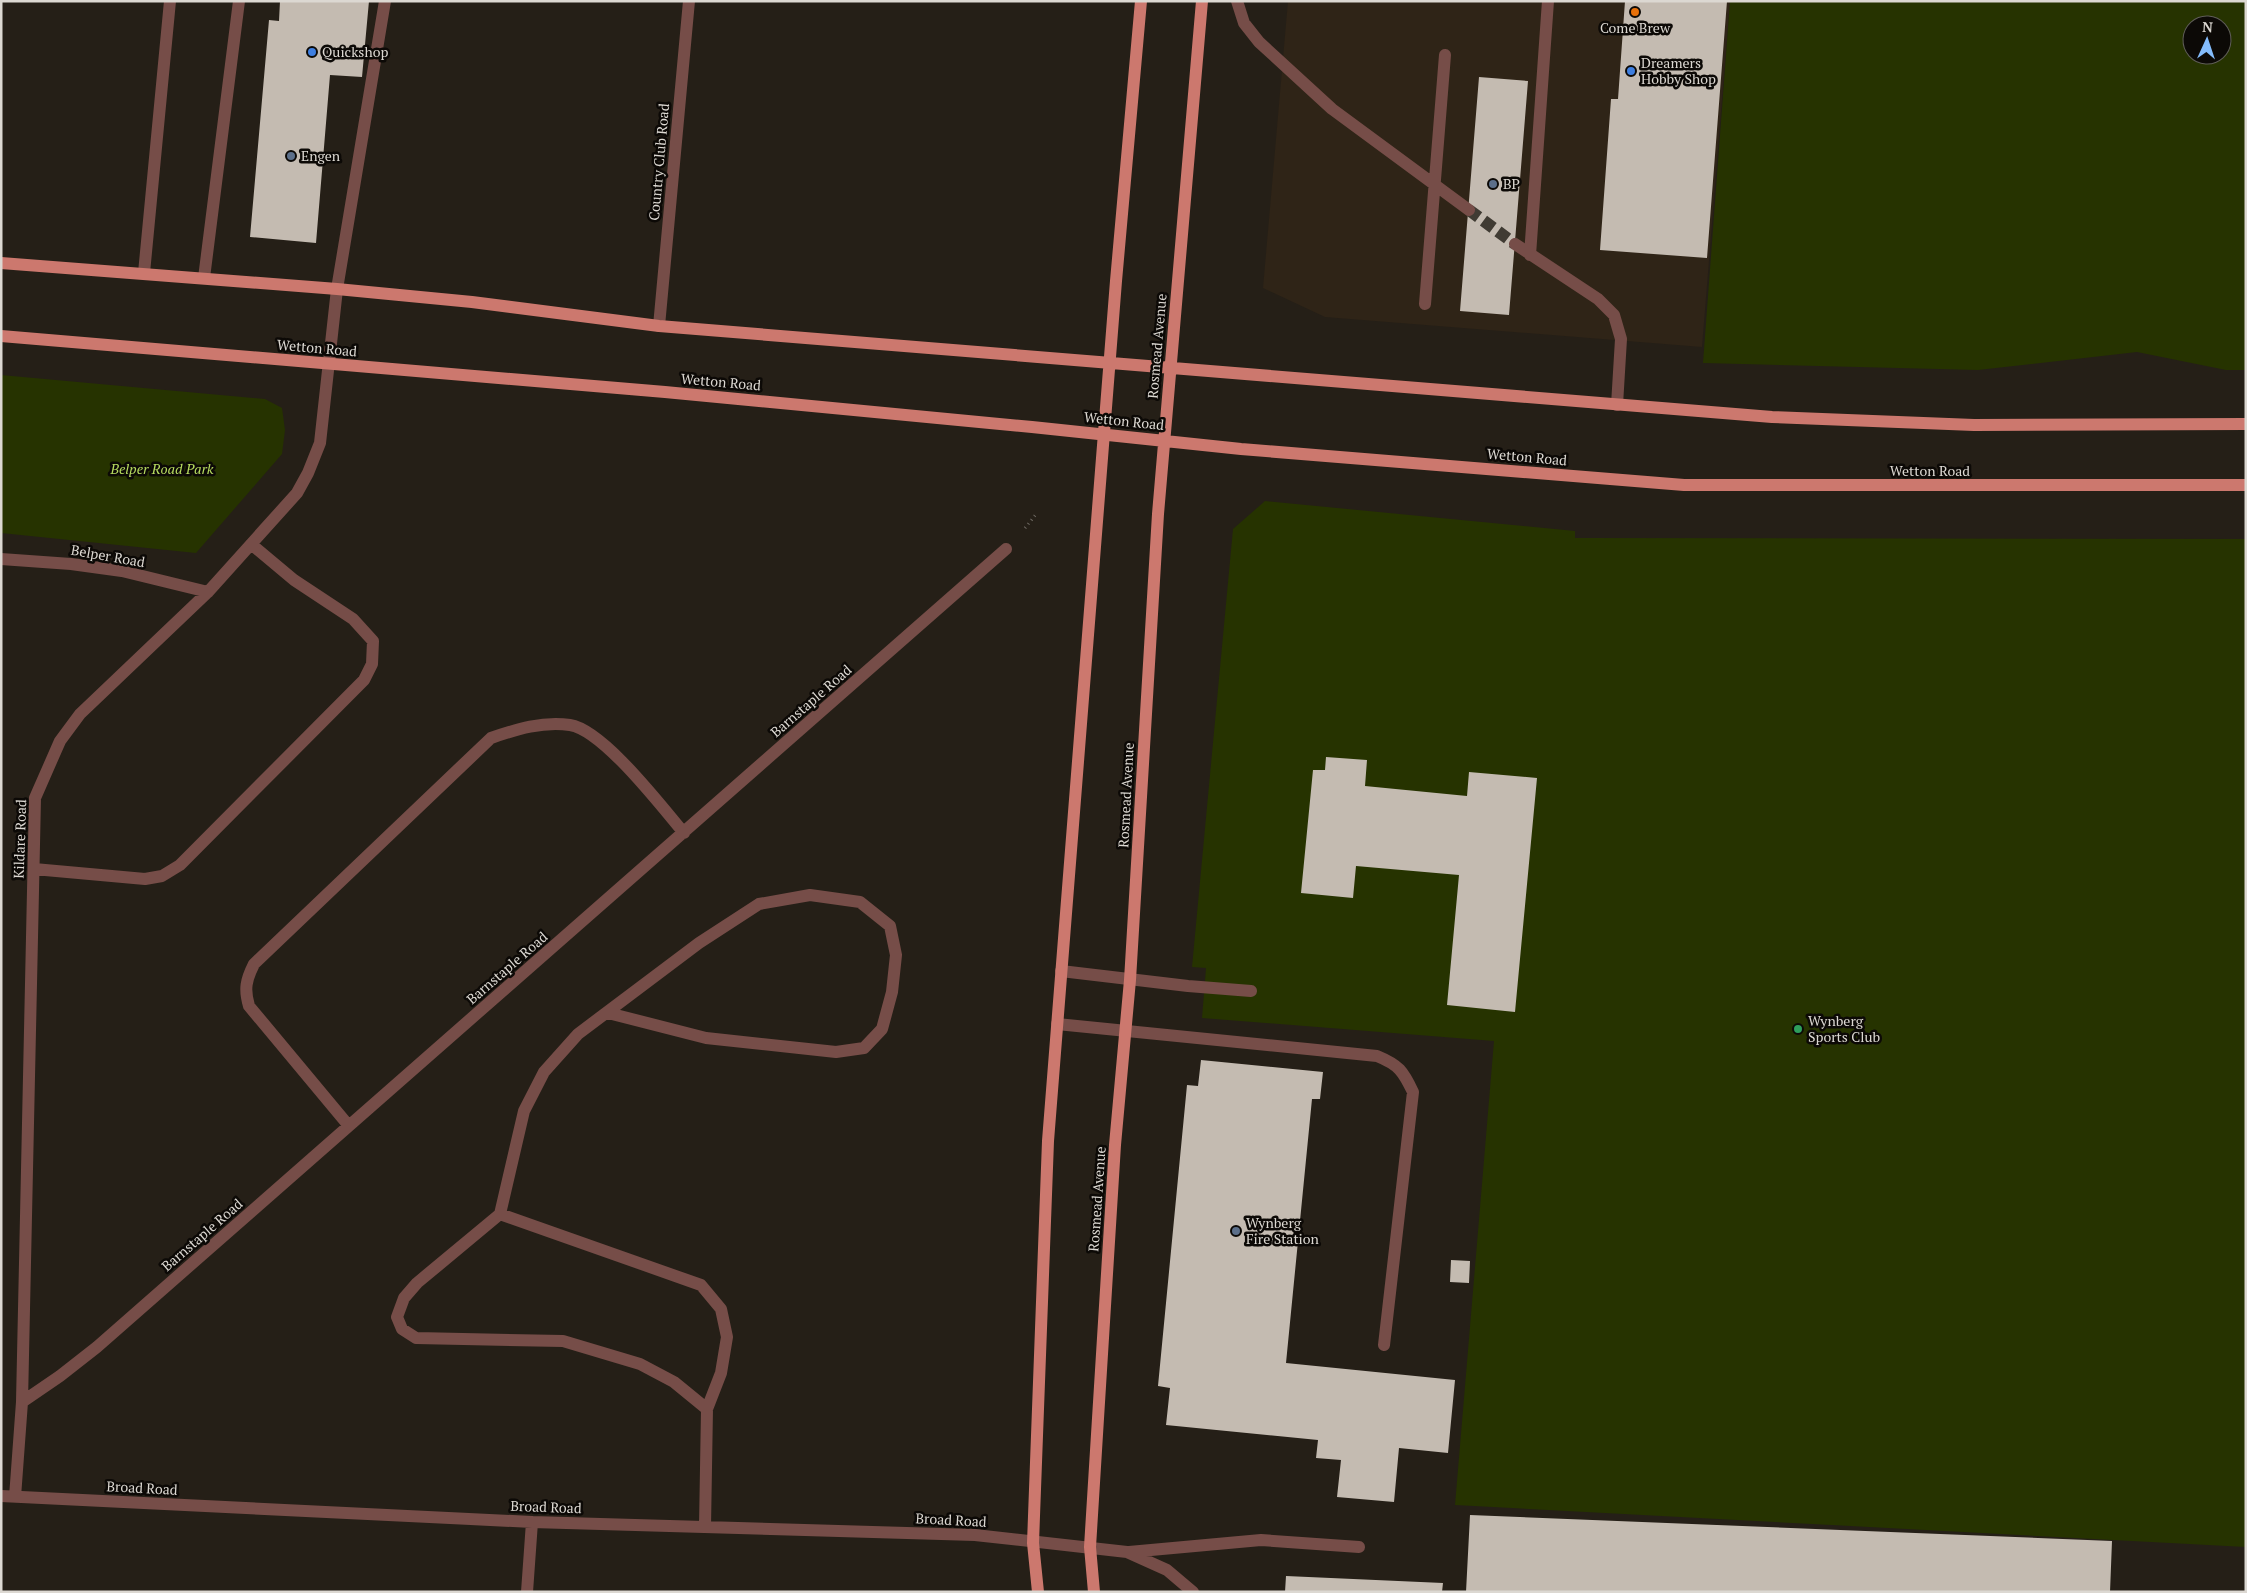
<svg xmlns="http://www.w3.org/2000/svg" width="2247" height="1593" font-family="'PT Serif',serif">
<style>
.built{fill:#2f2417}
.green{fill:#263300;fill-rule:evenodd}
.building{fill:#c4bbb1}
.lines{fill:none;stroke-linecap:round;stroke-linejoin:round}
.minor-tunnel{stroke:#403b33;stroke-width:12;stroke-dasharray:12 6;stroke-linecap:butt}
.path{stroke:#6f6a63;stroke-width:3;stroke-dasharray:1 4;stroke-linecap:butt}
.minor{stroke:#764d48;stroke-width:12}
.major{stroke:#cc786e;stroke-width:12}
.food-dot{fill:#e8710a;stroke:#0c0906;stroke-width:2}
.shop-dot{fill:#3f7fe0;stroke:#0c0906;stroke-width:2}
.service-dot{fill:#5c6f8a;stroke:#0c0906;stroke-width:2}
.leisure-dot{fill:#2e9e5b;stroke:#0c0906;stroke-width:2}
.labels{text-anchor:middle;stroke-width:5;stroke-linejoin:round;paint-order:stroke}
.poi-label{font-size:14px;fill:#dcd8d2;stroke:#0c0906;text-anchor:start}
.street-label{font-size:14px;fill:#dcd8d2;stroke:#0c0906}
.park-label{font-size:14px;font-style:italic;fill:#b7dc60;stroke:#0c0906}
</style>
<rect width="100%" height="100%" fill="#251f17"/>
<path class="built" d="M1288,1h442l-28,346 -377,-30 -62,-29z"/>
<path class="green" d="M1730,1h516v369h-20l-89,-18 -159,18 -275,-7zM2192,25h30v30h-30z
M1,375l264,24 17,9 3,22 -3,24 -86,99 -195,-20z
M1265,501l310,30v7l671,1v1008l-791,-42 39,-464 -292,-23 4,-50 -14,-1 41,-438z"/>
<path class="building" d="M280,1h89l-7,76 -32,-2 -14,168 -66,-6 19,-217 10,1z
M1625,1h102l-20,257 -107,-8 11,-151h7z
M1479,77l49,4 -19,234 -49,-4z
M1326,757l41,3 -2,26 102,10 2,-24 68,6 -22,234 -68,-7 12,-130 -103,-9 -3,32 -52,-5 12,-123h12z
M1201,1060l122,12 -3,27h-8l-26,264 169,17 -7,73 -49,-5 -5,54 -57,-5 4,-37 -25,-2 2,-18 -152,-15 4,-37 -12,-2 29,-301 11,1z
M1451,1260l19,1 -1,22 -19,-1z
M1470,1515l642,26 -2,51h-644z
M1286,1576l157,7 -1,9h-157z"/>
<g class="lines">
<path class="minor-tunnel" d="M1469,210l46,34"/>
<path class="path" d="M1025,528l12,-15"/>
<path class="minor" d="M1237,1l7,22 15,19 73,67 137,101
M1515,244l83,55 16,16 7,24 -4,66
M1530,255l18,-254
M144,273l26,-272
M204,278l35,-277
M1425,304l20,-249
M659,326l30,-325
M1,559l70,5 51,7 86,21
M34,869l111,10 17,-3 18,-11 184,-185 8,-16 1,-23 -20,-22 -59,-39 -43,-36
M1061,971l127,15 63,5
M608,1013l98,25 130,14 28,-4 18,-19 10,-37 4,-37 -6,-29 -30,-24 -50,-7 -51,9 -60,39 -121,91 -34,38 -20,39 -24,103 -83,69 -13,15 -7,19 5,12 14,9 147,3 77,23 34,18 33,27
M1057,1024l320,32c22,9 26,15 36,36l-29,253
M349,1126l-100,-120c-5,-17 -3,-26 5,-42l237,-226c26,-9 52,-17 79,-13 33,5 91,81 114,108
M500,1214l201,71 20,24 6,28 -6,36 -14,36 -2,118
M22,1402l38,-26 37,-29 909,-798
M1,1496l531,26 443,13 152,17 40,18 26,22
M15,1497l7,-95 13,-604 25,-57 20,-27 128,-122 89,-99 11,-20 12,-30 17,-154 48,-288
M1129,1552l132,-12 98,7
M527,1592l5,-70"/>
<path class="major" d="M1,263l336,26 135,13 187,24 1113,91 202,8 272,-1
M1,336l664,56 367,35 209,22 443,36h562
M1038,1592l-5,-49 15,-402 68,-860 25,-280
M1094,1592l-4,-45 25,-402 15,-165 28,-466 44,-513"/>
</g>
<circle class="food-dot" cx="1635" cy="12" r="5"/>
<g class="shop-dot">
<circle cx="312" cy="52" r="5"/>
<circle cx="1631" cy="71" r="5"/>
</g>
<g class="service-dot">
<circle cx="291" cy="156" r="5"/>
<circle cx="1493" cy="184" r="5"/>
<circle cx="1236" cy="1231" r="5"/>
</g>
<circle class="leisure-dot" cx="1798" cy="1029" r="5"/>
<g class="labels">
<g class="poi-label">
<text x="1635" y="33" text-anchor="middle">Come Brew</text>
<text x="322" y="57">Quickshop</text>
<text x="1641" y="68">Dreamers<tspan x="1641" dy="16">Hobby Shop</tspan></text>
<text x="301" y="161">Engen</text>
<text x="1503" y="189">BP</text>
<text x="1808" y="1026">Wynberg<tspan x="1808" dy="16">Sports Club</tspan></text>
<text x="1246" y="1228">Wynberg<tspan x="1246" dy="16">Fire Station</tspan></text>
</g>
<g class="street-label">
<text transform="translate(659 162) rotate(-85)" y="5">Country Club Road</text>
<text transform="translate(1157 346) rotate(-85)" y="5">Rosmead Avenue</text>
<text transform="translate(317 348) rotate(5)" y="5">Wetton Road</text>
<text transform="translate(721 382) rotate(5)" y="5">Wetton Road</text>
<text transform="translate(1124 421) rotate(6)" y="5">Wetton Road</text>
<text transform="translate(1527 457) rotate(5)" y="5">Wetton Road</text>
<text x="1930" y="476">Wetton Road</text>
<text transform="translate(108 556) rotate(10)" y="5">Belper Road</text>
<text transform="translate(811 701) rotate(-41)" y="5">Barnstaple Road</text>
<text transform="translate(1126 795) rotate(-87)" y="5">Rosmead Avenue</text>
<text transform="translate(20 839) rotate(-88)" y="5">Kildare Road</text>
<text transform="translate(507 968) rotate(-41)" y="5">Barnstaple Road</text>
<text transform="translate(1097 1199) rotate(-86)" y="5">Rosmead Avenue</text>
<text transform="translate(202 1235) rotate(-41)" y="5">Barnstaple Road</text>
<text transform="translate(142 1488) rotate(3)" y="5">Broad Road</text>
<text transform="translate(546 1507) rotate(2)" y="5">Broad Road</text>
<text transform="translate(951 1520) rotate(3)" y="5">Broad Road</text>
</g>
<g class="park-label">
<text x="162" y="474">Belper Road Park</text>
</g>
</g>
<rect width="2247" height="1593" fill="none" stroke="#dcd8d2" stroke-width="5"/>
<g transform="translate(2207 40) rotate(3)"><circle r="24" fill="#0c0906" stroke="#5f5c58"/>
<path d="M0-4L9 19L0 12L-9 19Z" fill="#84bcfb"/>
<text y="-8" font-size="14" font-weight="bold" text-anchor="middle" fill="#dcd8d2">N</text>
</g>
</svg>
